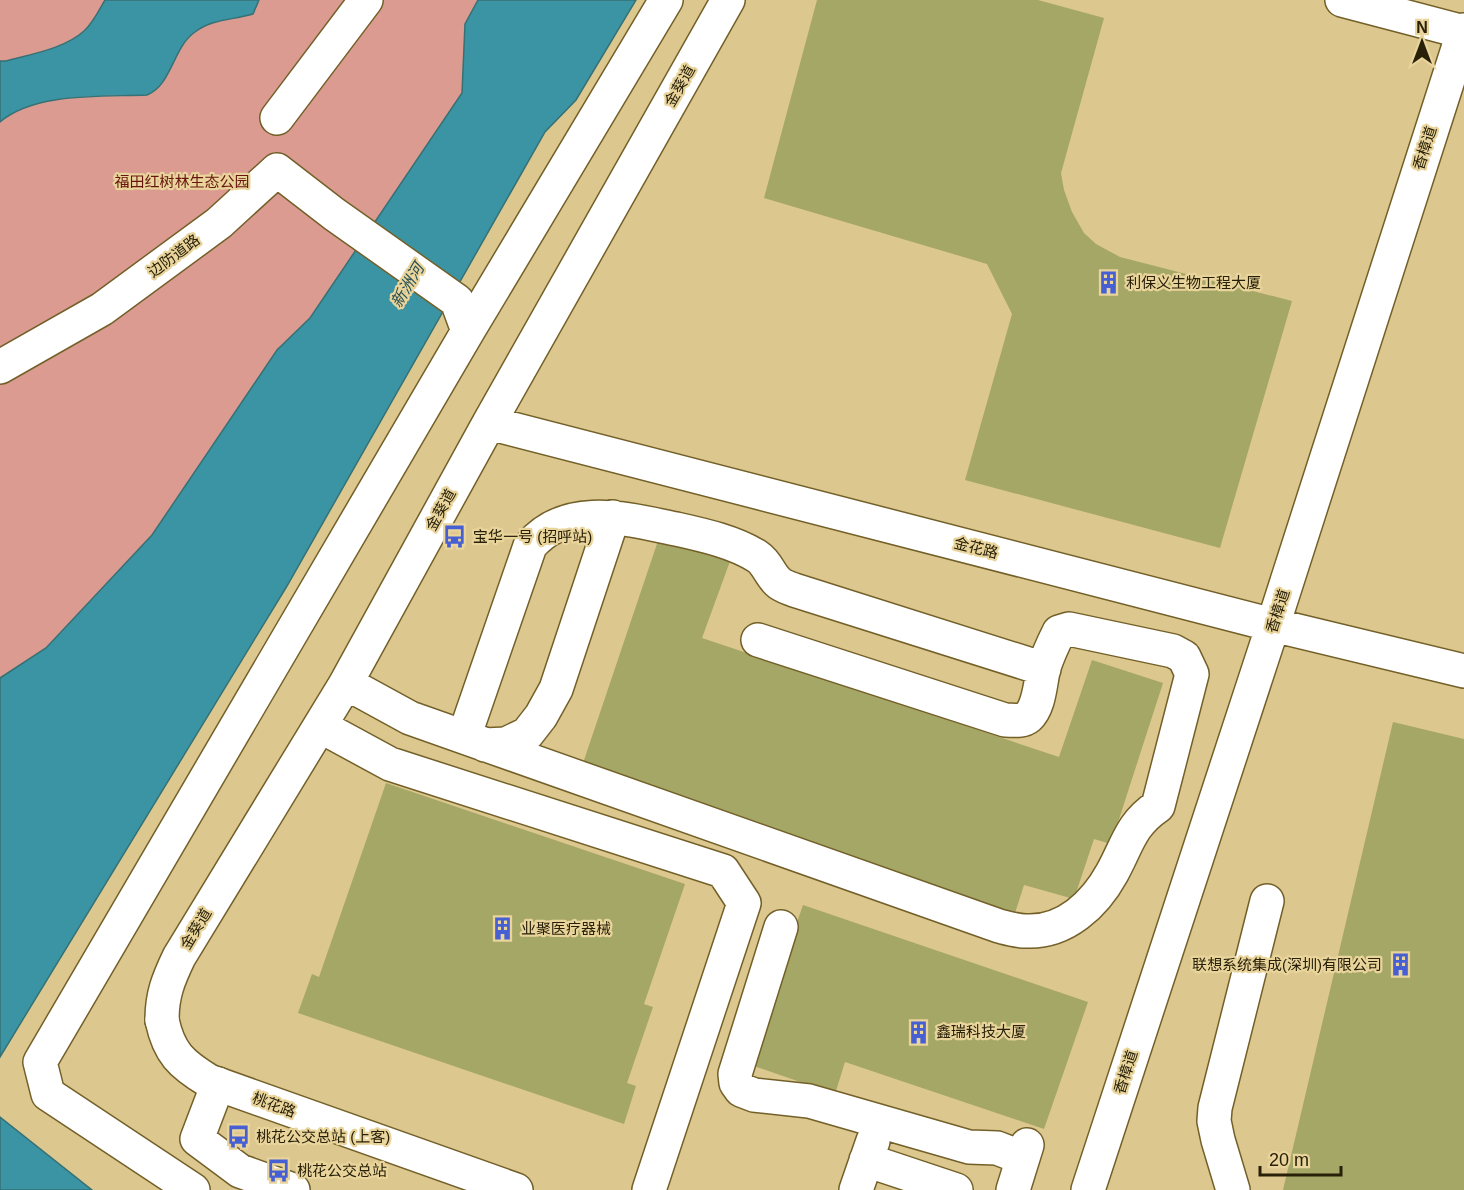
<svg xmlns="http://www.w3.org/2000/svg" width="1464" height="1190" font-family="Helvetica,'Noto Sans SC',sans-serif">
<style>
.green{fill:#db9b91}
.water{fill:#3b94a3;stroke:#357175;stroke-width:1.5}
.building{fill:#a5a766}
.lines{fill:none;stroke-linecap:round;stroke-linejoin:round}
.minor-casing{stroke:#736029;stroke-width:36}
.major-casing{stroke:#736029;stroke-width:36}
.minor{stroke:#fff;stroke-width:33}
.major{stroke:#fff;stroke-width:33}
.labels{text-anchor:middle;stroke-width:4.5;stroke-linejoin:round;paint-order:stroke}
.street-label{font-size:15px;fill:#282009;stroke:#e9d49b}
.park-label{font-size:15px;fill:#67150e;stroke:#e9d49b}
.poi-label{font-size:15px;fill:#282009;stroke:#e9d49b;text-anchor:start}
.water-label{font-size:16px;font-style:italic;fill:#254d54;stroke:#e9d49b}
</style>
<rect width="100%" height="100%" fill="#dcc78e"/>
<path class="green" d="M0,0h478l-13,24 -3,69 -152,225 -33,32 -125,185 -106,113 -46,30z"/>
<path class="water" d="M105,0h154l-6,14c-20,6 -41,5 -58,18 -22,15 -23,53 -48,63 -44,2 -112,-3 -147,27v-61h6c25,-7 58,-12 78,-30 9,-8 15,-21 21,-31z
M478,0h158l-60,100 -31,32 -258,454 -287,471v-379l46,-30 106,-113 125,-185 33,-32 152,-225 3,-69z
M0,1117l92,73h-92z"/>
<path class="building" d="M817,0h221l66,18 -43,155 3,17 8,22 12,21 12,11 24,13 172,44 -72,247 -255,-68 47,-166 -25,-50 -223,-66z
M662,529l71,24 -31,85 357,119 33,-97 71,23 -52,161 -17,-5 -20,60 -50,-14 -9,28 -434,-144z
M1393,722l71,17v451h-181z
M386,783l299,101 -41,120 9,3 -26,76 9,3 -12,38 -326,-111 14,-39 7,3z
M803,905l285,97 -44,127 -199,-67 -10,32 -87,-30z"/>
<g class="lines">
<defs>
<path id="minor" d="M277,118l89,-118
M0,367l102,-58 117,-86 58,-53 57,44 123,87 11,30
M489,423l784,202 191,46
M346,683l64,35 589,208c8,2 18,5 27,5 39,2 69,-27 86,-58 16,-29 18,-48 46,-67l34,-132 -8,-17 -11,-6 -104,-22 -10,3c-6,12 -11,23 -15,35 -4,15 -4,39 -16,50 -6,5 -15,3 -23,3l-247,-80
M320,726l70,38 333,107 21,32 -95,287
M464,737l66,-191c37,-44 97,-27 146,-17 27,6 59,13 82,28 9,6 12,18 20,25 4,4 11,6 16,8l250,79
M485,745l21,-1 21,-10 14,-18 15,-27 57,-172
M781,927l-46,147 1,9 5,7 13,5 55,6 160,46 28,1 26,10
M162,1020c0,-25 6,-40 17,-63l167,-274 143,-260 239,-423
M218,1084l-21,55 43,32 53,19
M866,1160l90,30
M193,1190l-145,-96 -8,-32 428,-731 198,-331
M856,1190l17,-49
M1013,1190l14,-45
M1088,1190l185,-565 191,-595
M1233,1190l-15,-50 -4,-19 1,-13 52,-207"/>
<path id="major" d="M1342,0l122,32
M162,1020c7,33 19,44 47,61l307,109"/>
</defs>
<use href="#minor" class="minor-casing"/>
<use href="#major" class="major-casing"/>
<use href="#minor" class="minor"/>
<use href="#major" class="major"/>
</g>
<defs>
<symbol id="building-bare" viewBox="-9 -9 18 18"><path d="M-4-6H4V6H1V3H-1V6H-4ZM-2.5-4.3h1.7v1.8h-1.7ZM.8-4.3h1.7v1.8H.8ZM-2.5-1h1.7V.8h-1.7ZM.8-1h1.7V.8H.8Z" fill="#4660d4" stroke="#e9d49b" stroke-width="2.5" paint-order="stroke"/></symbol>
<symbol id="bus-bare" viewBox="-9 -9 18 18"><path d="M-5-6H5V4H4V6H2V4H-2V6H-4V4H-5ZM-3.5-4V0h7V-4ZM-3.5 1.2v1.5H-2V1.2ZM2 1.2v1.5H3.5V1.2Z" fill="#4660d4" stroke="#e9d49b" stroke-width="2.5" paint-order="stroke"/></symbol>
</defs>
<g fill-rule="evenodd">
<use href="#building-bare" x="1092" y="266" width="33" height="33"/>
<use href="#bus-bare" x="438" y="520" width="33" height="33"/>
<use href="#building-bare" x="486" y="912" width="33" height="33"/>
<use href="#building-bare" x="1384" y="948" width="33" height="33"/>
<use href="#building-bare" x="902" y="1016" width="33" height="33"/>
<use href="#bus-bare" x="222" y="1120" width="33" height="33"/>
<use href="#bus-bare" x="262" y="1154" width="33" height="33"/>
</g>
<g class="labels">
<g class="street-label">
<text transform="translate(680 86) rotate(-60)" y="5">金葵道</text>
<text transform="translate(1425 148) rotate(-72)" y="5">香樟道</text>
<text transform="translate(174 256) rotate(-37)" y="5">边防道路</text>
<text transform="translate(441 510) rotate(-61)" y="5">金葵道</text>
<text transform="translate(976 548) rotate(14)" y="5">金花路</text>
<text transform="translate(1278 611) rotate(-72)" y="5">香樟道</text>
<text transform="translate(196 929) rotate(-59)" y="5">金葵道</text>
<text transform="translate(1126 1072) rotate(-72)" y="5">香樟道</text>
<text transform="translate(274 1105) rotate(20)" y="5">桃花路</text>
</g>
<g class="park-label">
<text x="182" y="187">福田红树林生态公园</text>
</g>
<g class="poi-label">
<text x="1126" y="288">利保义生物工程大厦</text>
<text x="473" y="542">宝华一号 (招呼站)</text>
<text x="521" y="934">业聚医疗器械</text>
<text x="1382" y="970" text-anchor="end">联想系统集成(深圳)有限公司</text>
<text x="936" y="1037">鑫瑞科技大厦</text>
<text x="256" y="1142">桃花公交总站 (上客)</text>
<text x="297" y="1176">桃花公交总站</text>
</g>
<g class="water-label">
<text transform="translate(407 285) rotate(-59)" y="6">新洲河</text>
</g>
</g>
<g transform="translate(1422 42)" stroke="#e9d49b" stroke-width="4.5" paint-order="stroke">
<path d="M0-4.5L10 22L0 15L-10 22Z" fill="#282009"/>
<text y="-9" font-size="16" font-weight="bold" text-anchor="middle" fill="#282009">N</text>
</g>
<path d="M1260 1166v9h81v-9" fill="none" stroke="#282009" stroke-width="3"/>
<text x="1269" y="1166" font-size="18" fill="#282009" stroke="#e9d49b" stroke-width="4.5" paint-order="stroke">20 m</text>
</svg>
